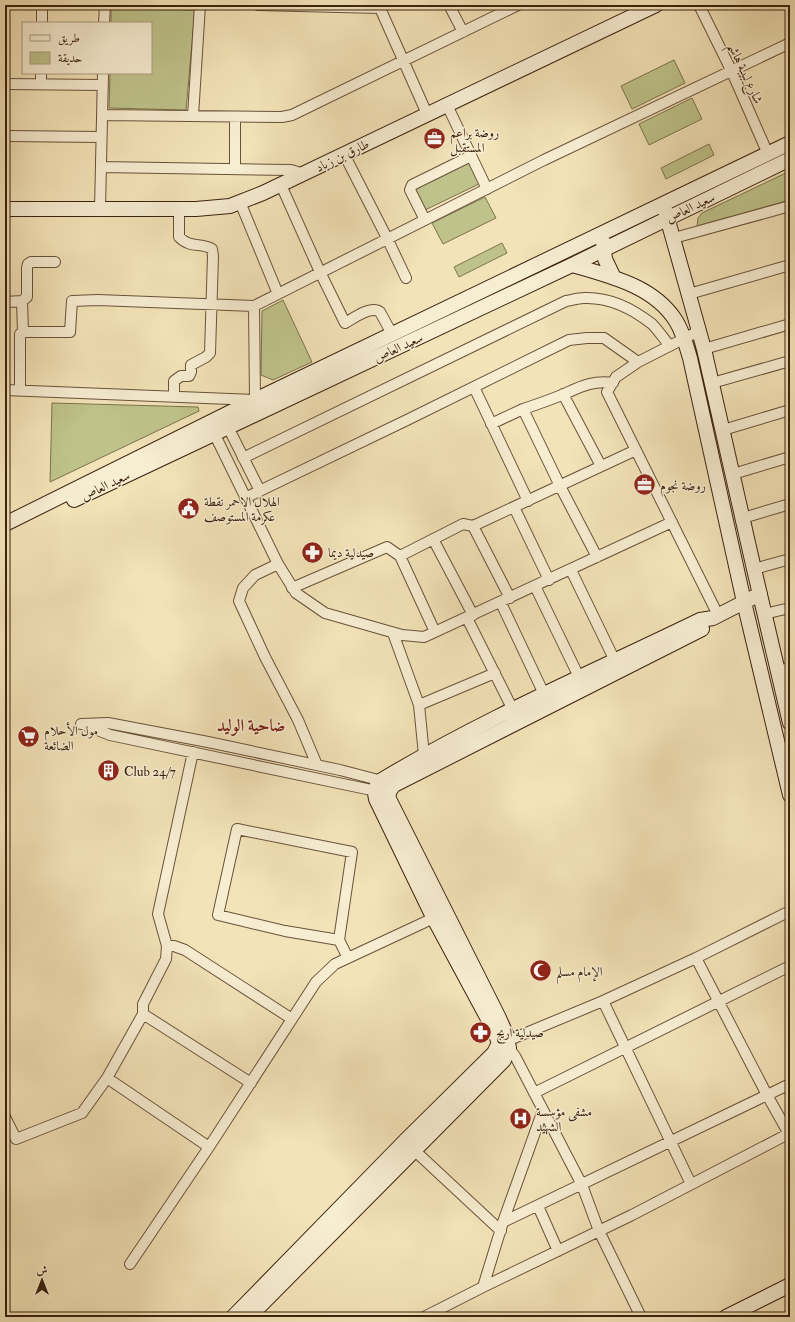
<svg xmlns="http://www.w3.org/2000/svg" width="795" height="1322" font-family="'IM FELL Double Pica',Amiri,serif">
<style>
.green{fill:#bfc38b;stroke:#7d724d}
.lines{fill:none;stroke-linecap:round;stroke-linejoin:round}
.street-casing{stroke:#695239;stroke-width:12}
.secondary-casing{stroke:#3b220f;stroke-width:16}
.street{stroke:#f7edd1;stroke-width:10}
.secondary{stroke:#f7edd1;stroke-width:14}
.labels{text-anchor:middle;stroke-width:3;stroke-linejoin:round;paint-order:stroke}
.street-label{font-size:13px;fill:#3b220f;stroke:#f7edd1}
.poi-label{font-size:13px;fill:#3b220f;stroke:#f7edd1;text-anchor:start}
.district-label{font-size:17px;font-weight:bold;fill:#7a1f14;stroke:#f7edd1}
</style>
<rect width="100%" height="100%" fill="#f3e3b8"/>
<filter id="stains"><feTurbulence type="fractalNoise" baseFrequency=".005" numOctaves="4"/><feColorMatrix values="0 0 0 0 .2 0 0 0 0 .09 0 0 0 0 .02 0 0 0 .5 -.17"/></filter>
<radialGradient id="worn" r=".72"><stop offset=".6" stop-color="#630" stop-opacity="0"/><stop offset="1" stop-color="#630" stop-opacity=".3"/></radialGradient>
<path class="green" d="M111,9l84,1 -9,100 -77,-2 1,-35h41v-50h-40z
M674,60l11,23 -53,26 -11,-23z
M692,98l10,21 -53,26 -10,-21z
M709,144l5,11 -48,24 -5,-11z
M469,162l10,22 -54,26 -10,-22z
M790,171v29l-93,26 1,-8 4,-5z
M485,197l11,21 -53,26 -11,-21z
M502,243l5,10 -48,24 -5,-10z
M283,300l29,62 -39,18 -12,-5 1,-64z
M52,403l146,4 1,4 -149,71z"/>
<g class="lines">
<defs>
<path id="street" d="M258,5l122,3
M380,5v3l47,106
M449,5l14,27
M699,5l33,67 36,82
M42,23v-18
M104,23l1,-18
M5,84l98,1
M41,84v-11
M447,105l40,84
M102,115l180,2 10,-2 226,-110
M193,116l7,-111
M5,136l96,1
M344,154l43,84 19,40
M101,167l190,3 13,4
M235,169v-52
M281,185l39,87 25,51c9,-5 26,-18 35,-11l12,22
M240,202l38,92
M100,209l3,-136
M425,220l-15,-30 2,-5 59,-29
M674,238l116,-32
M689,294l101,-29
M22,301l1,31
M5,302l17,-1 5,-4v-29l1,-4 3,-2h24
M699,331l-61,31 -22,15 -9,15 111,223
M704,349l86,-25
M712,383l78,-22
M474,387l54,114
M5,390l250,10 -1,-94
M20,390v-56l3,-2h47l2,-31 26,-1 156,6 290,-146 246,-117
M563,394l38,72
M174,397v-16l7,-5h8l2,-4v-7l15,-8 4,-4 3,-97 -1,-7c-11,-7 -21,0 -33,-12v-28
M491,424l32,-15
M228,427l32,64
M723,430l67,-20
M214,433l64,131 18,29 29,20 77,22 22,2 248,-115
M243,458l323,-157c6,-1 12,-3 18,-3 25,-1 49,11 68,26 6,6 12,15 18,22
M733,474l57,-17
M245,498l162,-78 162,-80 18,-2h17l34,24
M514,507l35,73
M743,518l47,-14
M473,526l37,72
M433,539l40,76
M400,556l35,76
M597,557l-37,-71 -37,-77c13,-4 26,-9 39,-14 18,-8 30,-15 51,-12
M278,564l-23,11 -12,13 -4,13 26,56 33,63 19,45
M754,569l36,-10
M571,570l44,91
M535,586l44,91
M292,588l95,-41 13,9 63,-32 10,2 163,-76
M501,603l43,91
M764,614l26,-6
M467,618l46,92
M393,633l26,72 5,50
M778,671l12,-3
M419,705l76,-32
M81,724l27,-1 100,19 132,28 46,12
M85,725l25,10 271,57
M339,940l-54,-9 -67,-16 19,-86 115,23 -13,88 9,18
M167,946h7l11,4 107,69
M696,958l71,137 22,39
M603,1001l88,183
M143,1014v-10l23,-45 1,-13 -9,-32 35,-162
M507,1041l96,-40 93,-43 94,-47
M504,1045l5,3 6,8 67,129 17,46 42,86
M534,1093l256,-127
M5,1117l11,22 66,-26 25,-35
M209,1147l-102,-69 36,-64 108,69
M414,1150l87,81
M538,1206l20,45
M503,1222l287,-138
M130,1264l79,-117 107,-165 19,-18 103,-48
M483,1287l20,-65 40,-112
M424,1317l59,-30 149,-72 158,-82"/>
<path id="secondary" d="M5,209h191l34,-3 33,-13 393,-188
M665,210l39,139 50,220 36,154
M603,242l2,17 9,19
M572,265c38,11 82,21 104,56 7,11 10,24 14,37l54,244 46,193
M74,500l498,-235 218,-106
M5,524l250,-124 535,-257
M233,1317l172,-176 89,-88 5,-10 -4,-11 -62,-115 -57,-118c-2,-8 -1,-12 4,-18 103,-62 213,-109 320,-161l13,-2 47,-24
M249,1317l255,-257 5,-12 -3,-14 -7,-16 -110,-219c-1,-7 1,-9 5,-14l308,-156
M726,1317l64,-32"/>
</defs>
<use href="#street" class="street-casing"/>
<use href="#secondary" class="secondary-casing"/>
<use href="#street" class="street"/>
<use href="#secondary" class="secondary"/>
</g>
<defs>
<symbol id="office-disc" viewBox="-11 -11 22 22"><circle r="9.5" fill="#8f2418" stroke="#f7edd1"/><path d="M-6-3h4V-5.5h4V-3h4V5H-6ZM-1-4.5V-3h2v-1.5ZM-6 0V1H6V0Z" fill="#fff"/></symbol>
<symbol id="civic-disc" viewBox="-11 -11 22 22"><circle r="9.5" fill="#8f2418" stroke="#f7edd1"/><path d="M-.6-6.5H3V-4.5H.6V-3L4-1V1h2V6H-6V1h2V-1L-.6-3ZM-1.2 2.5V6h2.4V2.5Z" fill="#fff"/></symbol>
<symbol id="pharmacy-disc" viewBox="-11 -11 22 22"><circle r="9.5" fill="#8f2418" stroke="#f7edd1"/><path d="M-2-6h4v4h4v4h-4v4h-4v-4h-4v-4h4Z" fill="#fff"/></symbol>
<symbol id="supermarket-disc" viewBox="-11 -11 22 22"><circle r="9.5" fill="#8f2418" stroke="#f7edd1"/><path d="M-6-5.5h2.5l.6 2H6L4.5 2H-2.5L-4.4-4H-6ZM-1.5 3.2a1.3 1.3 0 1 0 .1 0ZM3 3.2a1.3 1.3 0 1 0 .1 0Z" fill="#fff"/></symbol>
<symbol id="building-disc" viewBox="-11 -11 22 22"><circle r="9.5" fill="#8f2418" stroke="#f7edd1"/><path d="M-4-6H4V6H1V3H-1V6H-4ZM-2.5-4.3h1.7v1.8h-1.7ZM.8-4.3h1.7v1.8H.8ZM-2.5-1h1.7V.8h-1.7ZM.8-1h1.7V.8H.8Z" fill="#fff"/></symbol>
<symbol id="mosque-disc" viewBox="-11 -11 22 22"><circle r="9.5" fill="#8f2418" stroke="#f7edd1"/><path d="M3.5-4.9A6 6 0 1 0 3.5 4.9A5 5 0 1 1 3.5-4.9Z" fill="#fff"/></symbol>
<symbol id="hospital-disc" viewBox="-11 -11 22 22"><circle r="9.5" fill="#8f2418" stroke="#f7edd1"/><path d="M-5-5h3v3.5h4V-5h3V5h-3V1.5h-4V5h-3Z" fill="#fff"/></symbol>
</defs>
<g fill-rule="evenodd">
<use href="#office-disc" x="422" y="126" width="25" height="25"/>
<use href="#office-disc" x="632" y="472" width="25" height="25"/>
<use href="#civic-disc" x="176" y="496" width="25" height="25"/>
<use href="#pharmacy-disc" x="300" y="540" width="25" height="25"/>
<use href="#supermarket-disc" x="16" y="724" width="25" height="25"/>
<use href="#building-disc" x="96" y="758" width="25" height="25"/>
<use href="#mosque-disc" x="528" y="958" width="25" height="25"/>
<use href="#pharmacy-disc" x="468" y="1020" width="25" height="25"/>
<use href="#hospital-disc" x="508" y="1106" width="25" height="25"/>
</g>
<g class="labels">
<g class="street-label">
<text transform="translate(746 73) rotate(65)" y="5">شارع لبيبة هاشم</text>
<text transform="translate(342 155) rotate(-26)" y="5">طارق بن زياد</text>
<text transform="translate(690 207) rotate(-26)" y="5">سعيد العاص</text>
<text transform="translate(398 347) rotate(-25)" y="5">سعيد العاص</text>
<text transform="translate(105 485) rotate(-26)" y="5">سعيد العاص</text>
</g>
<g class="poi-label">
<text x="450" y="137">روضة براعم<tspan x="450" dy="15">المستقبل</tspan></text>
<text x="660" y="490">روضة نجوم</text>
<text x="204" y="506">الهلال الاحمر نقطة<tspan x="204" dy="15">عكرمة المستوصف</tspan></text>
<text x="328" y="557">صيدلية ديما</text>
<text x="44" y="735">مول الأحلام<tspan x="44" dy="15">الضائعة</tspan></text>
<text x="124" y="776">Club 24/7</text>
<text x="556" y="976">الإمام مسلم</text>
<text x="496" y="1037">صيدلية اريج</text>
<text x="536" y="1116">مشفى مؤسسة<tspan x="536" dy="15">الشهيد</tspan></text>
</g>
<g class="district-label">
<text x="251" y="731">ضاحية الوليد</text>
</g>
</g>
<rect width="795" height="1322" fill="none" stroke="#f3e3b8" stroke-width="20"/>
<rect x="6" y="6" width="783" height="1310" fill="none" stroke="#3b220f" stroke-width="2"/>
<rect x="10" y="10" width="775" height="1302" fill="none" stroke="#3b220f"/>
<rect x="22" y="22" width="130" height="52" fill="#f7edd1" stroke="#ac9c83"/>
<rect x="30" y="35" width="20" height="6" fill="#f7edd1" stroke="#ac9c83"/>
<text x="58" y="42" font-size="12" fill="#3b220f">طريق</text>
<rect x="30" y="52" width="20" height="12" fill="#bfc38b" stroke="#ac9c83"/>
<text x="58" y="62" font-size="12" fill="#3b220f">حديقة</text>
<g transform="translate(42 1280)" stroke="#f7edd1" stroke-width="3" paint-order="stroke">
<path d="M0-3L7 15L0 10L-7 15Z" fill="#3b220f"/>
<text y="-6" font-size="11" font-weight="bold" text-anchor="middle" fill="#3b220f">ش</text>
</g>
<rect width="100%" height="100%" filter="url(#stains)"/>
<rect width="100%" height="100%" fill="url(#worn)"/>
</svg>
